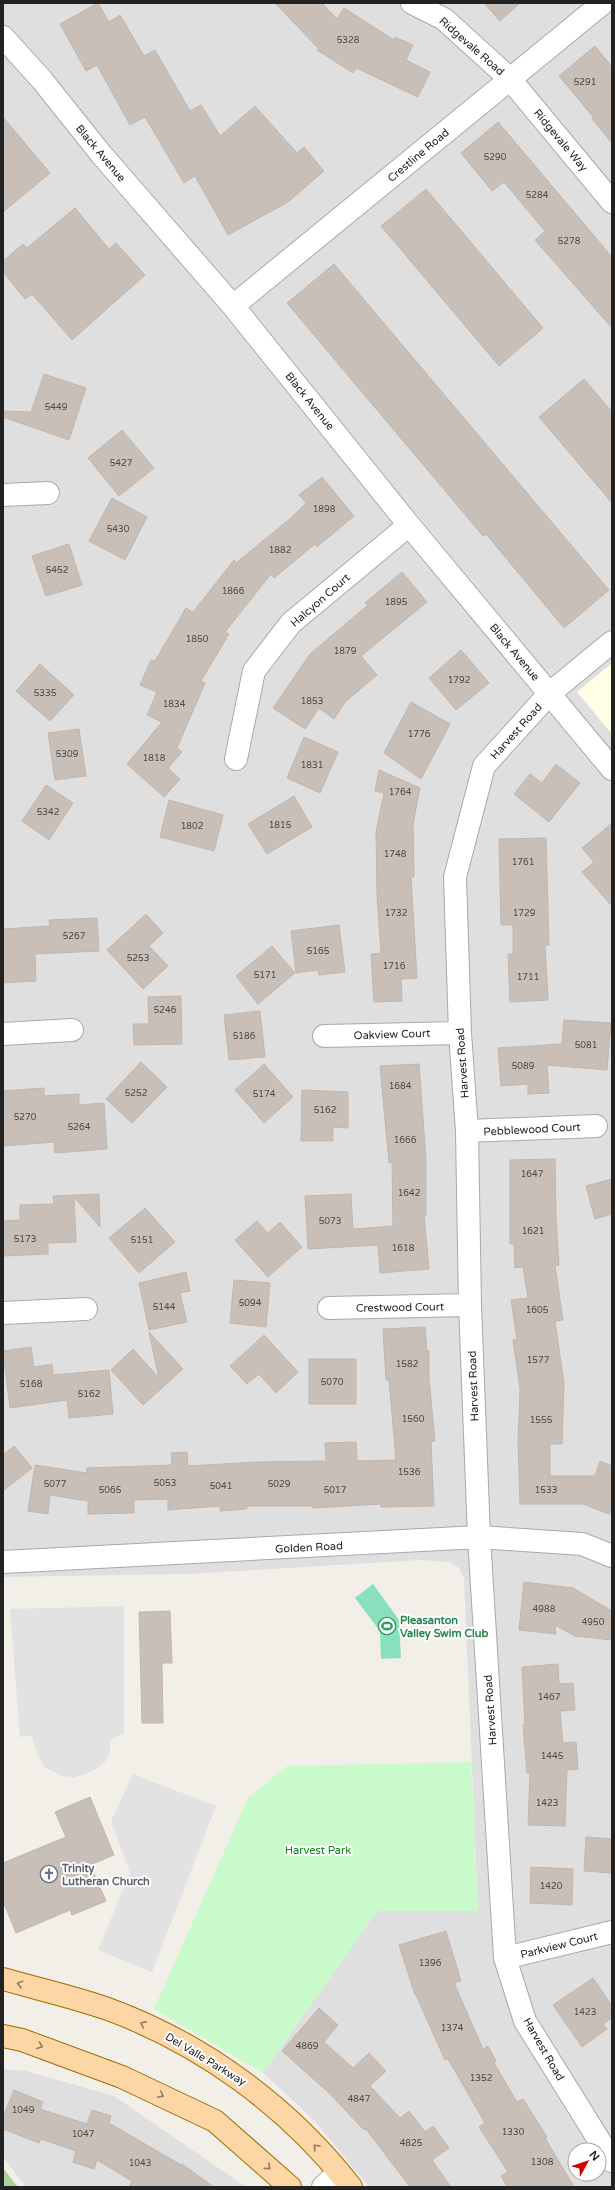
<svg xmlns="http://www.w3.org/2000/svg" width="615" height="2190" font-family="'Varela Round',sans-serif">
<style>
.residential{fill:#e0dfdf;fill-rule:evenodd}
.education{fill:#ffffe5}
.forest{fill:#add19e}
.park{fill:#c8facc}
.pitch{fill:#88e0be}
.parking{fill:#e2e2e2}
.building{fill:#c7bfb8;stroke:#c4b6ab}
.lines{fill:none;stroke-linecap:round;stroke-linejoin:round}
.minor-casing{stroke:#a9a9a9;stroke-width:24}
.major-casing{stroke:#a06b00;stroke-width:24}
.minor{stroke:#fff;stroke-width:22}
.major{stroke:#fcd6a4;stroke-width:22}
.oneway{stroke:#8f7c63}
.labels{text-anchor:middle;stroke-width:4;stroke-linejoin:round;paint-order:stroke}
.number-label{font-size:9px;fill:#4b4948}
.street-label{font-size:11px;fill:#222;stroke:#fff}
.leisure-label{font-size:11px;font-weight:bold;fill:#27864d;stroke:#fff;text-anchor:start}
.park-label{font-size:11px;fill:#0c8416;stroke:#fff}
.worship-label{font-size:11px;font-weight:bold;fill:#5b616d;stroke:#fff;text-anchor:start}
</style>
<rect width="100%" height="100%" fill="#f2efe9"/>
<path class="residential" d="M3,3h609v660l-35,29 35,42v1453h-243l-56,-68 -50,-46 114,-162 101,-1 -14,-332 -5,-10 -9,-6 -28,-2 -235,14 -184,3zM575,2150h24v24h-24z
M3,2069l23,2 88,25 132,91h-220l-23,-30z"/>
<path class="education" d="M612,663v71l-35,-42z"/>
<path class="forest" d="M3,2168l15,19h-15z"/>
<path class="park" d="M471,1762l7,149h-101l-114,162 -109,-64 94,-211 39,-32z"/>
<path class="pitch" d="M373,1584l26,36 2,38 -20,1 -1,-28 -25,-33z"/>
<path class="parking" d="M124,1606v127l-14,7v12l-5,10 -7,6 -12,6 -13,4 -11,-2 -18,-9 -9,-19 -3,-12 -12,1 -10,-128z
M133,1774l83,32 -64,166 -54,-22 32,-77 -19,-52z"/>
<path class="building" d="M98,3l11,19 11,-7 24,41 11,-6 35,61 11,-6 19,31 35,-30 42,47 7,-6 20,24 -36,31 -60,33 -33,-59 -11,7 -39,-66 -15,8 -33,-60 -11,6 -26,-47z
M275,3h47l15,16 7,-11 50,32 1,-3 18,8 -7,15 24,12 -12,25 -62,-29 -3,5 -36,-23 1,-2z
M484,3h36l-20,18z
M595,46l17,21v76l-20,-24 2,-1 -35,-42z
M3,117l47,56 -47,39z
M498,122l114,135v71l-77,-88 10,-9 -41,-49 -12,9 -31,-38z
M426,189l117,139 -44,38 -118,-140z
M75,208l34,41 7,-6 29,32 -73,65 -40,-46 -7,5 -22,-27v-11l20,-17 4,4z
M334,264l275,326 -45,38 -78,-94 -3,2 -196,-233z
M44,374l42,14 -17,52 -66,-23v-6l28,1z
M584,379l28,33v91l-73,-86z
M122,430l32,38 -35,28 -31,-38z
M322,477l32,39 -37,31 -2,-3 -41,34 -3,-4 -46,58 4,2 -28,47 4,2 -28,65 5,4 -14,16 12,11 -16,18 -37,-33 35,-42 -15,-7 10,-23 -17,-7 11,-25 4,1 31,-53 7,4 41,-52 2,3 56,-46 14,-14 -7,-8z
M112,498l35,19 -22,43 -36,-19z
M69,544l13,41 -36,11 -14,-40z
M402,572l25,30 -66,54 16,19 -32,27 -11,17 -15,-11 -14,21 -32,-21 37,-54 58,-49 -3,-2z
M461,650l28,33 -33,27 -27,-32z
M40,664l34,31 -24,26 -34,-30z
M411,702l39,22 -29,55 -37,-26z
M79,729l7,47 -31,4 -7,-47z
M304,737l34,15 -18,41 -33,-15z
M556,764l24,19 -31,39 -35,-28 16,-20 12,9z
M379,770l41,18 -7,36 1,53h-3l6,101 -16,1 1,22 -28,1 -3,-48 10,-1 -4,-57 -1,-64 8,-39 -9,-2z
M46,785l27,18 -24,37 -27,-19z
M294,796l18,31 -45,27 -19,-30z
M169,800l54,15 -9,36 -54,-14z
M612,823v83l-30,-34 12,-10 -12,-14z
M546,838l3,107h-4l3,55 -38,2 -2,-48h5v-29h-12l-2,-86z
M146,914l17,19 -14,13 19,20 -25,23 -36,-39z
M97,918l2,33 -64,3 1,27 -33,2v-54l47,-3 -1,-6z
M339,925l6,47 -26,3 -1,-5 -22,3 -5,-42z
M272,946l23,27 -37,31 -22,-28z
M181,996l1,48 -48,1 -1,-21h16l-1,-27z
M260,1011l5,46 -36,3 -5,-45z
M564,1020l47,3 -4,47 -60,-5 2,28 -21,1v-10l-27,2 -3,-38 64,-4z
M141,1062l26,25 -35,36 -26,-24z
M264,1064l29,33 -29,26 -29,-33z
M419,1064l7,95v56h-2l5,54 -49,4 -2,-28 -70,4 -3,-53 46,-2 2,35 40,-3 -1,-64 -3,1 -9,-97z
M44,1088v8l35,-2v11l25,-2 3,46 -52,4 -1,-11 -51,4v-55z
M302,1090l46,2v36l-15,-1v14h-32z
M555,1159l1,58 3,48h-4l8,55 -8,1 9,62 -2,61h-12v32h45l5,-15 12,5v39l-3,9 -26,-10h-63l-2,-62 2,-53 -7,-49 4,-1 -6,-39 17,-2 -5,-31 -8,1 -1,-24h-4v-84z
M612,1179v35l-17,5 -9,-33z
M99,1194l1,33 -26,-30 2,45 -28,1v11l-44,2 -1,-35 17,-1v-15l34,-1 -1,-8z
M145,1208l30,34 -36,31 -30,-35z
M257,1221l11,12 12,-11 22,25 -34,30 -33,-37z
M186,1272l4,19 -10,2 7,29 -38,8 -10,-47z
M234,1280l36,3 -4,44 -36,-4z
M425,1327l2,24h2v27l6,63 -4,1 3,64 -53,1v-3l-68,4v-2h-66v3l-27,2v-5l-52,4v-11l-34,1v13l-46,1v-13l-38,-6 -2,19 -20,-3 7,-46 52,8v-5l85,-3 -1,-12 16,-1 1,14 69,-4 69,-1 -1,-18 31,-1 1,19 39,-1 -7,-80h-3l-3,-51z
M149,1332l34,37 -40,36 -32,-35 22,-21 26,29z
M264,1335l34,37 -22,21 -17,-19 -12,10 -17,-18z
M31,1347l3,20 18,-3 1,11 56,-5 4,44 -44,4 -2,-18 -57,8 -7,-57z
M309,1359h47v45h-47z
M14,1446l18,22 -29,23v-36z
M524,1582l49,6 39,23v29l-37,-4 -20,-11 1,9 -37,-4z
M170,1611l2,52h-10l1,60h-21l-3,-111z
M558,1664l1,20 14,-1 2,27 -15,1 3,32 13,-1 2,27 -11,1 -2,56 -37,-1 2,-52h-3l-4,-48h2l-3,-58z
M90,1797l24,58 -24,10 16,36 -34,14 -2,-5 -54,23 -13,-32v-38l63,-26 -11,-25z
M586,1837l26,2v34l-28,-2z
M531,1867l42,2 -1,36 -42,-2z
M446,1931l15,50 -7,2 29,66 5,-3 8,15 -2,2 23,39 6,-3 24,38 -2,1 29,49h-67l-6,-11 7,-4 -29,-45 6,-4 -37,-64 -3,1 -29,-65h-1l-16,-50z
M593,1978l19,28v12l-9,6 4,5 -25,18 -29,-42z
M319,2008l19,17 -14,17 29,26 16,-15 17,18 -16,15 30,32 9,-7 16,21 8,-6 16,22 -17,12 19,27h-41l-44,-58 -2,1 -36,-38 -46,-41z
M14,2090l29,12 -3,7 47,15 5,-14 19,6 -2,7 72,42 1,-1 32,23h-85l3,-6 -35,-21 -3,9 -21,-7 3,-11 -35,-12 -2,4 -36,-14v-12z"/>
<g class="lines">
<defs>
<path id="minor" d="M412,3l32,16 65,59 103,124
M3,37l39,43 59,74 132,152 176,219 203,244
M233,306l370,-303
M3,495l45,-2
M612,642l-62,51 -66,73 -29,111 5,156 7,98 3,174 9,232 26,421 20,63 87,140
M236,759l18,-88 37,-48 118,-98
M3,1034l69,-4
M324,1036l136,-3
M467,1131l129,-5
M329,1308l141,-3
M3,1313l83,-4
M3,1562l476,-25 103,7 30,12
M505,1958l107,-26
M323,2187l16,-15"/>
<path id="major" d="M3,1979c35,10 71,18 105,30 95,35 181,98 243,178
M3,2036l19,4 100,37 93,44 75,66"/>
</defs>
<use href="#minor" class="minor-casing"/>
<use href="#major" class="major-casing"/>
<use href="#minor" class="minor"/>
<use href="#major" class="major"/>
</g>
<defs><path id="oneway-chevron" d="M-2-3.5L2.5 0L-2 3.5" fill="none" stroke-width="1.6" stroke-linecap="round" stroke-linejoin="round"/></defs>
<g class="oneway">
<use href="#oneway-chevron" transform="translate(20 1984) rotate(-165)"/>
<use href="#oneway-chevron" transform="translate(143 2024) rotate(-156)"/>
<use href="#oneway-chevron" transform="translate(40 2046) rotate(20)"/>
<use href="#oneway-chevron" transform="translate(161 2095) rotate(26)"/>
<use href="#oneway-chevron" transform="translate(316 2147) rotate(-133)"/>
<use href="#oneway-chevron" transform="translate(268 2167) rotate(41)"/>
</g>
<defs>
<symbol id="stadium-ring" viewBox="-11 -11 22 22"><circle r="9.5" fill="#fff" stroke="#2e9e5b" stroke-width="1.5"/><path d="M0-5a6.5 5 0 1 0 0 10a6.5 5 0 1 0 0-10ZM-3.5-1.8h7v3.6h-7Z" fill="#2e9e5b"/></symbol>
<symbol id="church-ring" viewBox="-11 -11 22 22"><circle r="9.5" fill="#fff" stroke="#6b7280" stroke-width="1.5"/><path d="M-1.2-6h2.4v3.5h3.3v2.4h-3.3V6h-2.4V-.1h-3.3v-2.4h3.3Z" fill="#6b7280"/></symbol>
</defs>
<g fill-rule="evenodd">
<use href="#stadium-ring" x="377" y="1616" width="20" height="20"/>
<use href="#church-ring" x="39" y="1864" width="20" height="20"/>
</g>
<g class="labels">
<g class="number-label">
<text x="348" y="43">5328</text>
<text x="585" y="85">5291</text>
<text x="495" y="160">5290</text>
<text x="537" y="198">5284</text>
<text x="569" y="244">5278</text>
<text x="56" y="410">5449</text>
<text x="121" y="466">5427</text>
<text x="324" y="512">1898</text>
<text x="118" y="532">5430</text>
<text x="280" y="553">1882</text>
<text x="57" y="573">5452</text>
<text x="233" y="594">1866</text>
<text x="396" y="605">1895</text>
<text x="197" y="642">1850</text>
<text x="345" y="654">1879</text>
<text x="459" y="683">1792</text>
<text x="45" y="696">5335</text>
<text x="312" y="704">1853</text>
<text x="174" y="707">1834</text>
<text x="419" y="737">1776</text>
<text x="67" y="757">5309</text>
<text x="154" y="761">1818</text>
<text x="312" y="768">1831</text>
<text x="400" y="795">1764</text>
<text x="48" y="815">5342</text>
<text x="280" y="828">1815</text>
<text x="192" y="829">1802</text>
<text x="395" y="857">1748</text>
<text x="523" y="865">1761</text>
<text x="396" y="916">1732</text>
<text x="524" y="916">1729</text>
<text x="74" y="939">5267</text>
<text x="318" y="954">5165</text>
<text x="138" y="961">5253</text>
<text x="394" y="969">1716</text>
<text x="265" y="978">5171</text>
<text x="528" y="980">1711</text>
<text x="165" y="1013">5246</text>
<text x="244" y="1039">5186</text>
<text x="586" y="1048">5081</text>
<text x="523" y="1069">5089</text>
<text x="400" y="1089">1684</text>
<text x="136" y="1096">5252</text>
<text x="264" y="1097">5174</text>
<text x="325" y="1113">5162</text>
<text x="25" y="1120">5270</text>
<text x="79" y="1130">5264</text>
<text x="405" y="1143">1666</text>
<text x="532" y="1177">1647</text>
<text x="409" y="1196">1642</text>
<text x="330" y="1224">5073</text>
<text x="533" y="1234">1621</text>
<text x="25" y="1242">5173</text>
<text x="142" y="1243">5151</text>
<text x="403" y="1251">1618</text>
<text x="250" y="1306">5094</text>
<text x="164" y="1310">5144</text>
<text x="537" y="1313">1605</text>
<text x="538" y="1363">1577</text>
<text x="407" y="1367">1582</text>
<text x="332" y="1385">5070</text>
<text x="31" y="1387">5168</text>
<text x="89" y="1397">5162</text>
<text x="413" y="1422">1560</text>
<text x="541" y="1423">1555</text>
<text x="409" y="1475">1536</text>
<text x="165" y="1486">5053</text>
<text x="55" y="1487">5077</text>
<text x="279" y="1487">5029</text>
<text x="221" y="1489">5041</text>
<text x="110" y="1493">5065</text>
<text x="335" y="1493">5017</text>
<text x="546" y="1493">1533</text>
<text x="544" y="1612">4988</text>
<text x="593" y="1625">4950</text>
<text x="549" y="1700">1467</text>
<text x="552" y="1759">1445</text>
<text x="547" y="1806">1423</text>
<text x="551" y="1889">1420</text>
<text x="430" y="1966">1396</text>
<text x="585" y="2015">1423</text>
<text x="452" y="2031">1374</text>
<text x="307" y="2049">4869</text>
<text x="481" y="2081">1352</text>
<text x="359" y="2102">4847</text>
<text x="23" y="2113">1049</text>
<text x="513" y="2135">1330</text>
<text x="83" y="2137">1047</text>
<text x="411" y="2146">4825</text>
<text x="542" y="2165">1308</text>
<text x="140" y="2166">1043</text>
</g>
<g class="street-label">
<text transform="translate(472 46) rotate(41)" y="4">Ridgevale Road</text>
<text transform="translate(561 140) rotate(50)" y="4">Ridgevale Way</text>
<text transform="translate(101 153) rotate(50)" y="4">Black Avenue</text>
<text transform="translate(418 155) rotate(-40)" y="4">Crestline Road</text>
<text transform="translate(310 401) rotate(51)" y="4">Black Avenue</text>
<text transform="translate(320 600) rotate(-41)" y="4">Halcyon Court</text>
<text transform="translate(515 652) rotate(50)" y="4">Black Avenue</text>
<text transform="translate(516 731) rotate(-48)" y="4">Harvest Road</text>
<text transform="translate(392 1034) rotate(-2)" y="4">Oakview Court</text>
<text transform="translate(462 1063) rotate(-94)" y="4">Harvest Road</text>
<text transform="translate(532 1129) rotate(-3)" y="4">Pebblewood Court</text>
<text transform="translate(400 1307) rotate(-1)" y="4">Crestwood Court</text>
<text transform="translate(473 1386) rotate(-92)" y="4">Harvest Road</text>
<text transform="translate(309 1547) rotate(-3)" y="4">Golden Road</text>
<text transform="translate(490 1710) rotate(-94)" y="4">Harvest Road</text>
<text transform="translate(559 1945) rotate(-14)" y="4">Parkview Court</text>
<text transform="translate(544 2049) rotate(60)" y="4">Harvest Road</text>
<text transform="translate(206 2059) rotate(31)" y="4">Del Valle Parkway</text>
</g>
<g class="leisure-label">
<text x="400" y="1624">Pleasanton<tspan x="400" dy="13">Valley Swim Club</tspan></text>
</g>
<g class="park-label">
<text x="318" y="1854">Harvest Park</text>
</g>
<g class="worship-label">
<text x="62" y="1872">Trinity<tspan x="62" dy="13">Lutheran Church</tspan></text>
</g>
</g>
<rect width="615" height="2190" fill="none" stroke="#222222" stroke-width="8"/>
<g transform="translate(587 2162) rotate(50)"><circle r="19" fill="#ffffff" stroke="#a7a7a7"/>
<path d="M0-3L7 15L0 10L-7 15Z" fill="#d40000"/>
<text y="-6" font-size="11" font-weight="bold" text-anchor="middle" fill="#222222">N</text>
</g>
</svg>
